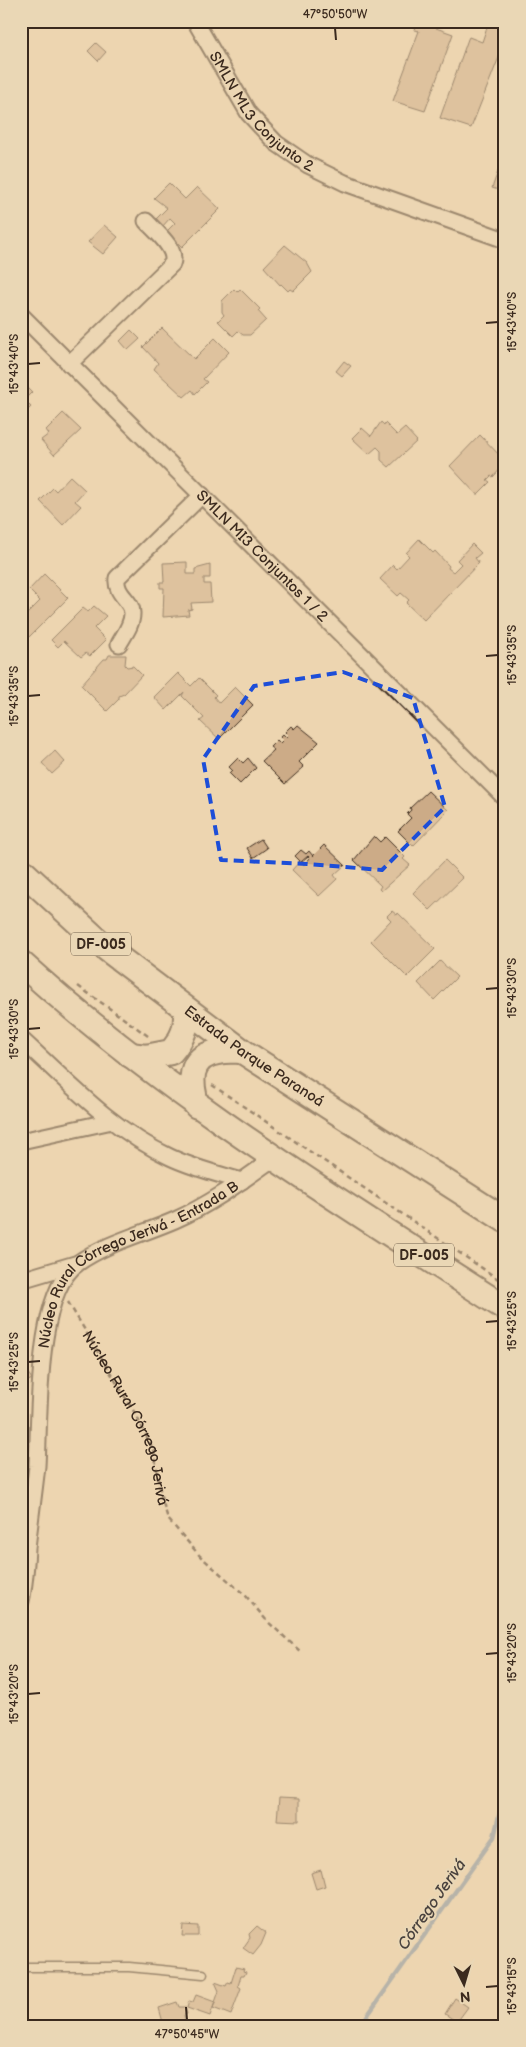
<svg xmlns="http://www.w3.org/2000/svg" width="526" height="2047" font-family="'Balsamiq Sans',sans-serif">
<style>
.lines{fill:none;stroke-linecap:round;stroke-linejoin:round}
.stream{stroke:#748a9f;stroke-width:4.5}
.building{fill:#ccab87;stroke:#3b2a1e;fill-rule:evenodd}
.lane-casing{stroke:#3b2a1e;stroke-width:11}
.street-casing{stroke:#3b2a1e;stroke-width:19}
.primary-casing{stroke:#3b2a1e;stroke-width:28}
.path{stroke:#3b2a1e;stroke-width:2.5;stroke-dasharray:5 4;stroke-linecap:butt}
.lane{stroke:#ead7b5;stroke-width:8}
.street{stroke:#ead7b5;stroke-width:15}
.primary{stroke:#ead7b5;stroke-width:24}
.marked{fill:none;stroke:#1d4ed8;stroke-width:4;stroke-dasharray:10 6;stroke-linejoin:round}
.ticks{fill:none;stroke:#3b2a1e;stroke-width:2}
.labels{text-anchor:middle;stroke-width:4.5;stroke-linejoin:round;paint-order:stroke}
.shield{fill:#ead7b5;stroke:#705e4b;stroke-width:1}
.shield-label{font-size:14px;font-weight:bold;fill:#3b2a1e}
.street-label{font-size:15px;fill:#3b2a1e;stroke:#ead7b5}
.water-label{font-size:16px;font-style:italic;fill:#49423e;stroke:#ead7b5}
.neatline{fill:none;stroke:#3b2a1e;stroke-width:2}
.ticks-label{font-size:12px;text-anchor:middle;fill:#3b2a1e}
</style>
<rect width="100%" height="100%" fill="#edd5b0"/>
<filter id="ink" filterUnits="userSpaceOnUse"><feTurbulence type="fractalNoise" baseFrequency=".02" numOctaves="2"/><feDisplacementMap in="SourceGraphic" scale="10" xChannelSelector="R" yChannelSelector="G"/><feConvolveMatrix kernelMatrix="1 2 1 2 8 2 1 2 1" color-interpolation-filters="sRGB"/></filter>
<g filter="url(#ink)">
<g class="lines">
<path class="stream" d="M360,2026l134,-189 11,-47"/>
</g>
<path class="building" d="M417,21h21l-2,7 17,6 -28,77 -32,-10 26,-70 -5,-1z
M481,21h18l6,2v19l-34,86 -31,-10 28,-79 1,-2 13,5 6,-18z
M96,43l10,9 -8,9 -10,-10z
M504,155h1v37l-13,-4z
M169,183l16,16 12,-12 23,22 -38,38 -16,-15 9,-9 -5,-5 -8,9 -7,-7 12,-12 -13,-10z
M104,225l14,12 -15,17 -15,-12z
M285,245l22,18 5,9 -19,19 -3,-2 -2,2 -7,-7 -1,1 -16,-18z
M234,289l3,3 3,-3 20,20 -2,2 8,9 -16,15h-7l-5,-4 -5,5 -15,-15 6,-6 -2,-3v-11z
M162,328l32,31 21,-21 14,14 -26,27 4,3 -12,12 -3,-4 -8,7 -30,-28 4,-6 -15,-16z
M131,330l9,9 -12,11 -8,-9z
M344,361l7,5 -9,10 -6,-5z
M26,386l6,6 -8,8 7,7 -10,10v-26z
M63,413l18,17 -27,25 -13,-15 8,-6 -3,-4z
M381,422l3,3 1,-2 12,12 8,-7 12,13 -28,26 -8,-7v-9l-4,-4 -8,7 -17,-16 10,-10 9,8z
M480,435l25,26v3l-12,13 -2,-1 -4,4 3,2 -12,12h-2l-26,-28z
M70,476l15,14 -10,11 6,5 -18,19 -23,-24 13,-13 3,3z
M505,492v15l-7,-8z
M419,539l14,14 2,-2 14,15 -1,2 5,4 8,-8 -4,-4 15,-16 9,9 -6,5 4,5 -55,57 -18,-17 3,-3 -8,-7 -3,3 -18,-17 13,-14 4,4 12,-13 -3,-3z
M187,562v12h8v-5l15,-4v13h-6v6h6l1,18 -20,1 1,6 -4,1 1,5 -26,2 1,-29h-4v-6h4l-1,-19z
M44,574l24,24 -47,47v-29l2,2 17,-17 -11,-11z
M94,606l12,10 -12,12 12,12 -16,16 -4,-3 -5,4 -17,-16 -6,6 -7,-7 32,-32 5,4z
M109,655h17l-1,10 2,2 6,-1 9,9 -18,19 -5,2v3l-12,12 -26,-26 23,-26h3z
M178,673l13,13 8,-8 17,17 -2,2 5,6 16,-16 18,18 -34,34 -19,-18 4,-3 -22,-22 2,-4 -18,18 -12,-13z
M298,725l21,17 -20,20 5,5 -19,17 -23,-23 12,-11 -4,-3 7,-7 3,3 3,-3 -3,-3 3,-3 3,3 2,-2 -3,-3 6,-6 3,3z
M55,751l10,11 -13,12 -10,-11z
M238,758l5,5 5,-5 8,10 -16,16 -11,-11 3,-3 -3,-3z
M428,791l20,19 -35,36 -15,-15 13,-13 -4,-4 4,-4 -1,-2z
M374,836l6,6 5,-5 20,20 -2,2 7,6 -29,26 -2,-2 2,-3 -27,-26z
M261,839l6,9 -14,10 -6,-10z
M324,845l21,20 -11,10 3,4 -18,17 -27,-26 8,-9 -5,-5 6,-6 5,4 3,-3 4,5zM308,856l2,2 -6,7 -3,-3z
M445,860l18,18 -33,32 -17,-17z
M392,911l5,4 1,-2 37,36 -28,28 -36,-36 20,-21 -4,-4z
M440,961l17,16 -23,23 -16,-17z
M21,1353l4,16 7,10 -11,6z
M279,1798l20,1v22l-22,-1z
M321,1870l4,16 -9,3 -5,-16z
M183,1925l15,1v10h-16z
M257,1926l9,7 -5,12 -8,10 -10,-7 7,-10 -1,-4z
M236,1967l8,2 -1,2 3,1 -2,4h-3l-3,10 3,2 -10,27 -18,-7 6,-17 -4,-9 11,4 2,-4 3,1z
M196,1995l19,7 -5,14 -23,-8 2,-7 4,1z
M455,1998l13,9 -11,15 -12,-8z
M177,2002l2,5h6l2,7 -3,1 2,9 -22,2 -5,-18z
M148,2023v3h-12v-2z"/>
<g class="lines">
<defs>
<path id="lane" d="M21,1967h108l74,7"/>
<g id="street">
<path id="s2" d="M195,21l54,93 27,29 32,22 37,18 160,57"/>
<path id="s3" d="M21,315l484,483"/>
<path d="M69,364l103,-100c6,-15 -16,-32 -26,-43"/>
<path d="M119,644c5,-9 13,-19 13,-30 1,-14 -17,-18 -15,-36l85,-83"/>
<path d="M21,1039c46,42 92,92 149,118 23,11 48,17 72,24"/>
<path d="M21,1141l91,-20"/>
<path d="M21,1280l54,-16"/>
<path id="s4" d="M21,1601c4,-17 5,-35 6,-53 3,-27 7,-55 10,-82 3,-49 -2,-174 41,-203 28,-20 65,-29 97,-43 36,-16 67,-39 99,-62"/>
</g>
<g id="primary">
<path id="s5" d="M21,870l86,79 135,102 263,169"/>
<path d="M21,963c147,134 317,237 484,345"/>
<path d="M130,1055l16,2 25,-5c12,-14 16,-24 15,-42"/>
<path d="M197,1106c-7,-23 -10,-49 21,-54 7,-2 16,-1 24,-1"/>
</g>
</defs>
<use href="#lane" class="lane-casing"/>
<use href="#street" class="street-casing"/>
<use href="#primary" class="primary-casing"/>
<g class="path">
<path d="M78,986l73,52"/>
<path d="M212,1085l292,198"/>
<path id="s1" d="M68,1302l68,113 18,36 7,45 7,23 32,37 46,40 21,25 34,31"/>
</g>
<use href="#lane" class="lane"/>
<use href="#street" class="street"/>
<use href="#primary" class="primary"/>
</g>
</g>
<path d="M0 0H526V2047H0ZM343,672l70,26 32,109 -63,63 -75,-6 -86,-4 -18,-101 51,-73z" fill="#edd5b0" fill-opacity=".55" fill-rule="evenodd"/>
<path class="marked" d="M343,672l70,26 32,109 -63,63 -75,-6 -86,-4 -18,-101 51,-73z"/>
<path class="ticks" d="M335,28l1,12M486,323l12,-1M28,364l12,-1M486,656l12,-1M28,696l12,-1M486,989l12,-1M28,1029l12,-1M486,1322l12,-1M28,1362l12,-1M486,1654l12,-1M28,1694l12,-1M486,1987l12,-1M186,2007l1,13"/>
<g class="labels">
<g class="shield">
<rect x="71" y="932.5" width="60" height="23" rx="4"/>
<rect x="394" y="1243.5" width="60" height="23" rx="4"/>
</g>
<g class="shield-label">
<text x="101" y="949">DF-005</text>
<text x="424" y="1260">DF-005</text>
</g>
<g class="street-label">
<text dy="5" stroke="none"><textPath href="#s2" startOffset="114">SMLN ML3 Conjunto 2</textPath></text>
<text dy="5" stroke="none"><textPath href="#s3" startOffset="341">SMLN MI3 Conjuntos 1 / 2</textPath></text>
<text dy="5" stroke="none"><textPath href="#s5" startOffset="299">Estrada Parque Paranoá</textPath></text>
<text dy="5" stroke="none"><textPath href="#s4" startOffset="390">Núcleo Rural Córrego Jerivá - Entrada B</textPath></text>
<text dy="5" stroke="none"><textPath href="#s1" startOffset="131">Núcleo Rural Córrego Jerivá</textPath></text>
</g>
<g class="water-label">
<text transform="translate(431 1904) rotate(-55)" y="6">Córrego Jerivá</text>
</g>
</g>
<rect width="526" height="2047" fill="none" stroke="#ead7b5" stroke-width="55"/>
<g transform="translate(464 1984) rotate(175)" stroke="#ead7b5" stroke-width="4" paint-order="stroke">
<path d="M0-4L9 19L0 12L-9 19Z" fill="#3b2a1e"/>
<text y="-8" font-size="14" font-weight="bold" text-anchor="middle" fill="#3b2a1e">N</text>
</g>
<rect x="28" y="28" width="470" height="1992" class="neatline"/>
<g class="ticks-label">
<text x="335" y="18">47°50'50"W</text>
<text transform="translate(512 322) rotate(-90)" y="4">15°43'40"S</text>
<text transform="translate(14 364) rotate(-90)" y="4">15°43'40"S</text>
<text transform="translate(512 655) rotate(-90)" y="4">15°43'35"S</text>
<text transform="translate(14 696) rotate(-90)" y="4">15°43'35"S</text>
<text transform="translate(512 988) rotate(-90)" y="4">15°43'30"S</text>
<text transform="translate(14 1029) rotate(-90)" y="4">15°43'30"S</text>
<text transform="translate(512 1321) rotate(-90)" y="4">15°43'25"S</text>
<text transform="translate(14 1362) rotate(-90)" y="4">15°43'25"S</text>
<text transform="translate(512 1653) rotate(-90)" y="4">15°43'20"S</text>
<text transform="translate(14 1694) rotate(-90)" y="4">15°43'20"S</text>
<text transform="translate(512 1986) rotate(-90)" y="4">15°43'15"S</text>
<text x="187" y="2038">47°50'45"W</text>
</g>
</svg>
